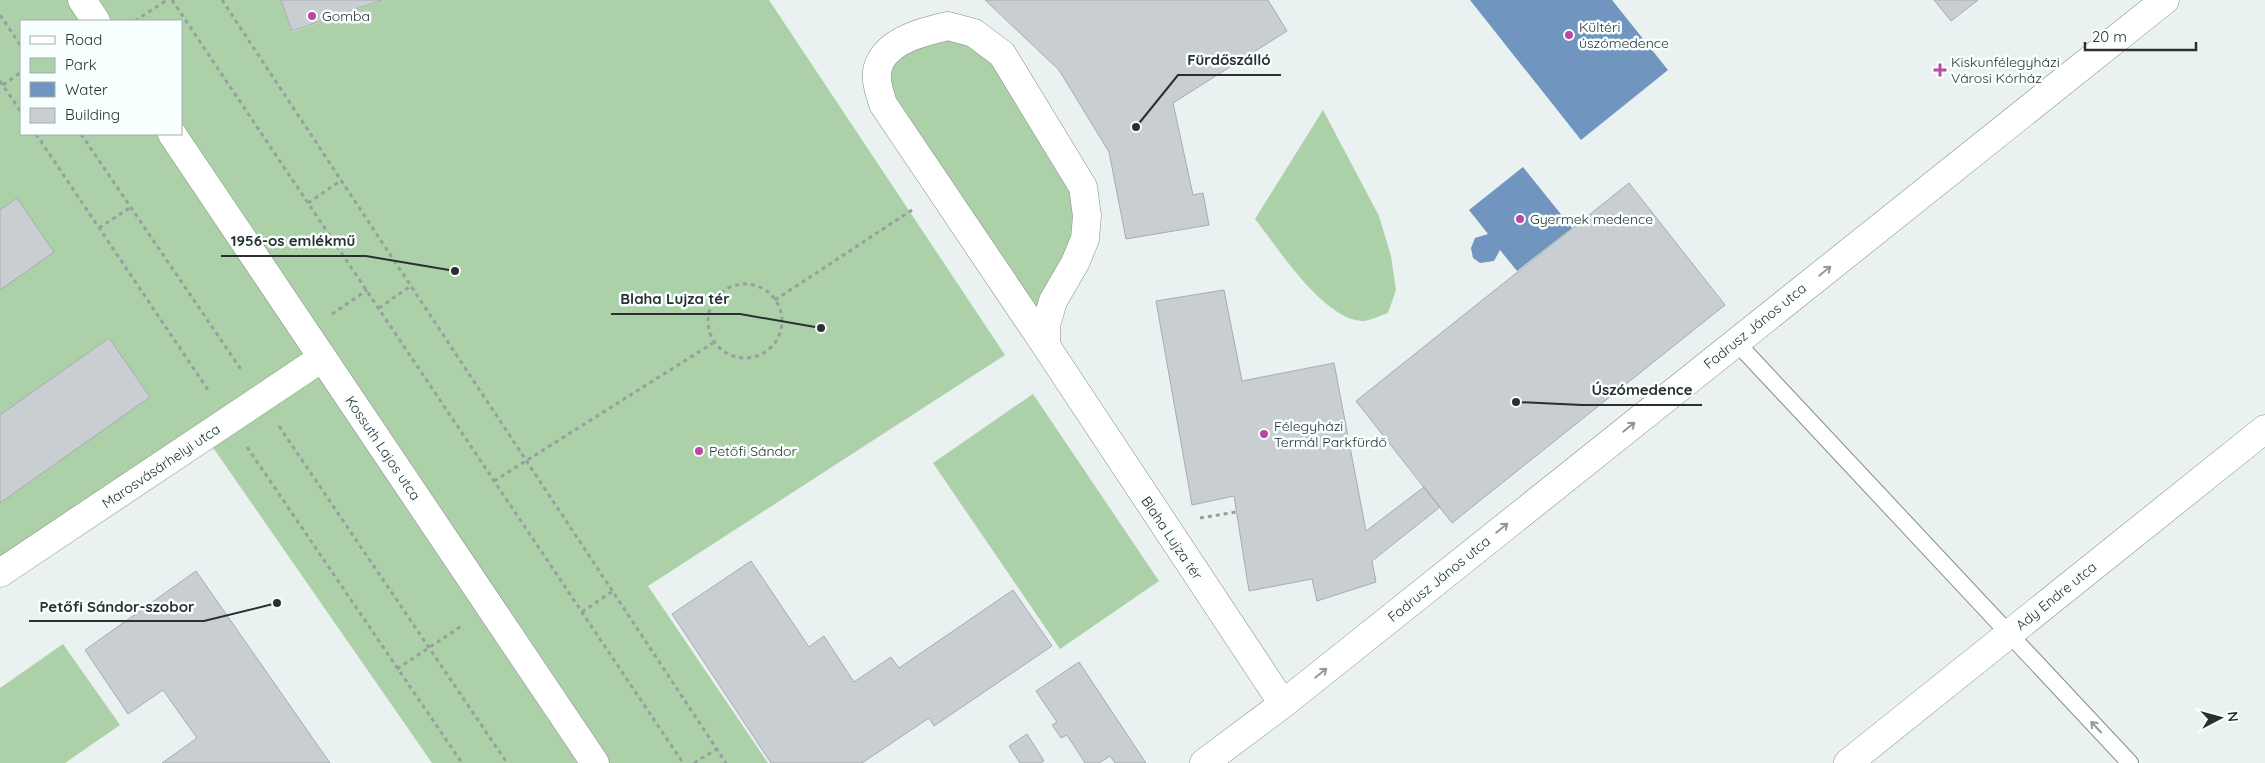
<svg xmlns="http://www.w3.org/2000/svg" width="2265" height="763" font-family="Quicksand,sans-serif">
<style>
.green{fill:#acd0a7;fill-rule:evenodd}
.water{fill:#7095bf}
.building{fill:#c8ced1;stroke:#a7adaf}
.lines{fill:none;stroke-linecap:round;stroke-linejoin:round}
.service-casing{stroke:#858c8c;stroke-width:18}
.minor-casing{stroke:#858c8c;stroke-width:29}
.tertiary-casing{stroke:#858c8c;stroke-width:29}
.path{stroke:#999f9f;stroke-width:3;stroke-dasharray:4 4;stroke-linecap:butt}
.service{stroke:#fff;stroke-width:16}
.minor{stroke:#fff;stroke-width:28}
.tertiary{stroke:#fff;stroke-width:28}
.oneway{stroke:#969797}
.poi-dot{fill:#b949a5;stroke:#f7ffff;stroke-width:2}
.labels{text-anchor:middle;stroke-width:5;stroke-linejoin:round;paint-order:stroke}
.poi-label{font-size:14px;fill:#2c2f2f;stroke:#f7ffff;text-anchor:start}
.street-label{font-size:14px;fill:#2c2f2f;stroke:#f7ffff}
.leader{fill:none;stroke:#2c2f2f;stroke-width:2}
.callout-dot{fill:#2c2f2f;stroke:#f7ffff;stroke-width:2}
.callout-label{font-size:15px;text-anchor:middle;font-weight:bold;fill:#2c2f2f;stroke:#f7ffff;stroke-width:5;stroke-linejoin:round;paint-order:stroke}
</style>
<rect width="100%" height="100%" fill="#eaf1f1"/>
<path class="green" d="M0,0h281l11,32 91,-32h386l236,355 -357,231 120,177h-336l-227,-327 -205,137zM21,21h160v113h-160z
M974,34l113,181 -41,111 -162,-222 10,-57z
M1323,110l56,106 12,40 5,34 -8,23c-7,2 -18,8 -26,8 -39,-2 -84,-73 -107,-102z
M1033,394l126,187 -99,68 -127,-186z
M63,644l57,81 -55,38h-65v-75z"/>
<path class="water" d="M1470,0h142l56,70 -87,70z
M1523,167l49,61 -55,43 -17,-21 -6,11 -14,2 -7,-5 -2,-10 4,-10 13,-4 -19,-24z"/>
<path class="building" d="M281,0h101l-90,31z
M985,0h283l19,31 -114,72 20,92 10,-2 6,32 -83,14 -17,-87 -50,-82z
M1934,0h44l-27,21z
M1629,183l96,122 -273,218 -96,-122z
M17,198l37,54 -54,38v-80z
M1224,290l18,91 92,-18 32,168 58,-44 16,20 -68,54 4,21 -59,19 -5,-22 -63,12 -15,-95 -42,9 -36,-204z
M109,338l41,59 -150,106v-88z
M751,561l58,86 15,-11 30,46 37,-25 8,11 114,-78 39,56 -118,80 -5,-8 -67,45h-91l-99,-149z
M196,571l134,192h-168l35,-25 -34,-48 -35,24 -43,-64z
M1079,662l53,80 14,21h-31l-5,-7 -11,7h-14l-18,-28 -6,3 -9,-13 5,-3 -21,-31z
M1027,734l17,27 -4,2h-20l-11,-17z"/>
<g class="lines">
<defs>
<path id="service" d="M1736,342l394,421"/>
<path id="minor" d="M948,26l26,7 28,21 81,133 4,29 -2,23 -10,24 -22,38 -7,24v21l-163,-242c-4,-13 -10,-29 -3,-42 11,-23 46,-31 68,-36z
M1046,346l237,358
M0,573l322,-215
M1204,763l79,-59 882,-704
M1848,763l417,-334"/>
<path id="tertiary" d="M82,0l14,21
M172,134l423,629"/>
</defs>
<use href="#service" class="service-casing"/>
<use href="#minor" class="minor-casing"/>
<use href="#tertiary" class="tertiary-casing"/>
<path class="path" d="M172,0l511,763
M222,0l504,763
M0,15l21,31
M135,21l32,-21
M0,81l21,31
M3,85l18,-13
M36,134l174,259
M81,134l161,237
M308,203l34,-23
M99,228l32,-21
M708 321a37 37 0 1 1 74 0a37 37 0 1 1-74 0Z
M775,300l140,-92
M379,308l33,-23
M332,314l35,-24
M279,426l228,337
M247,447l215,316
M494,481l219,-138
M1200,518l36,-6
M582,612l31,-21
M397,669l66,-44
M694,763l23,-14"/>
<use href="#service" class="service"/>
<use href="#minor" class="minor"/>
<use href="#tertiary" class="tertiary"/>
</g>
<defs><path id="oneway-shaft" d="M-6 0H5M1.5-3L5.5 0L1.5 3" fill="none" stroke-width="1.6" stroke-linecap="round" stroke-linejoin="round" transform="scale(1.25)"/></defs>
<g class="oneway">
<use href="#oneway-shaft" transform="translate(1825 271) rotate(-39)"/>
<use href="#oneway-shaft" transform="translate(1629 427) rotate(-39)"/>
<use href="#oneway-shaft" transform="translate(1502 528) rotate(-39)"/>
<use href="#oneway-shaft" transform="translate(1321 673) rotate(-39)"/>
<use href="#oneway-shaft" transform="translate(2096 727) rotate(-133)"/>
</g>
<g class="poi-dot">
<circle cx="312" cy="16" r="5"/>
<circle cx="1569" cy="35" r="5"/>
<path d="M1937.5 62.5h5v5h5v5h-5v5h-5v-5h-5v-5h5z"/>
<circle cx="1520" cy="219" r="5"/>
<circle cx="1264" cy="434" r="5"/>
<circle cx="699" cy="451" r="5"/>
</g>
<g class="labels">
<g class="poi-label">
<text x="322" y="21">Gomba</text>
<text x="1579" y="32">Kültéri<tspan x="1579" dy="16">úszómedence</tspan></text>
<text x="1951" y="67">Kiskunfélegyházi<tspan x="1951" dy="16">Városi Kórház</tspan></text>
<text x="1530" y="224">Gyermek medence</text>
<text x="1274" y="431">Félegyházi<tspan x="1274" dy="16">Termál Parkfürdő</tspan></text>
<text x="709" y="456">Petőfi Sándor</text>
</g>
<g class="street-label">
<text transform="translate(1755 326) rotate(-39)" y="5">Fadrusz János utca</text>
<text transform="translate(383 448) rotate(56)" y="5">Kossuth Lajos utca</text>
<text transform="translate(161 466) rotate(-34)" y="5">Marosvásárhelyi utca</text>
<text transform="translate(1172 538) rotate(56)" y="5">Blaha Lujza tér</text>
<text transform="translate(1439 579) rotate(-39)" y="5">Fadrusz János utca</text>
<text transform="translate(2056 596) rotate(-39)" y="5">Ady Endre utca</text>
</g>
</g>
<path class="leader" d="M1136 127L1178 75H1281M455 271L366 256H221M821 328L740 314H611M1516 402L1582 405H1702M277 603L204 621H29"/>
<g class="callout-dot">
<circle cx="1136" cy="127" r="5"/>
<circle cx="455" cy="271" r="5"/>
<circle cx="821" cy="328" r="5"/>
<circle cx="1516" cy="402" r="5"/>
<circle cx="277" cy="603" r="5"/>
</g>
<g class="callout-label">
<text x="1229" y="65">Fürdőszálló</text>
<text x="293" y="246">1956-os emlékmű</text>
<text x="675" y="304">Blaha Lujza tér</text>
<text x="1642" y="395">Úszómedence</text>
<text x="117" y="612">Petőfi Sándor-szobor</text>
</g>
<rect x="20" y="20" width="162" height="115" fill="#f7ffff" stroke="#a6acac"/>
<rect x="30" y="36" width="25" height="8" fill="#ffffff" stroke="#a6acac"/>
<text x="65" y="45" font-size="15" fill="#2c2f2f">Road</text>
<rect x="30" y="58" width="25" height="15" fill="#acd0a7" stroke="#a6acac"/>
<text x="65" y="70" font-size="15" fill="#2c2f2f">Park</text>
<rect x="30" y="82" width="25" height="15" fill="#7095bf" stroke="#a6acac"/>
<text x="65" y="95" font-size="15" fill="#2c2f2f">Water</text>
<rect x="30" y="108" width="25" height="15" fill="#c8ced1" stroke="#a6acac"/>
<text x="65" y="120" font-size="15" fill="#2c2f2f">Building</text>
<g transform="translate(2220 718) rotate(84)" stroke="#f7ffff" stroke-width="4" paint-order="stroke">
<path d="M0-4L9 19L0 12L-9 19Z" fill="#2c2f2f"/>
<text y="-8" font-size="14" font-weight="bold" text-anchor="middle" fill="#2c2f2f">N</text>
</g>
<path d="M2085 42v8h111v-8" fill="none" stroke="#2c2f2f" stroke-width="2.5"/>
<text x="2092" y="42" font-size="15" fill="#2c2f2f" stroke="#f7ffff" stroke-width="4" paint-order="stroke">20 m</text>
</svg>
